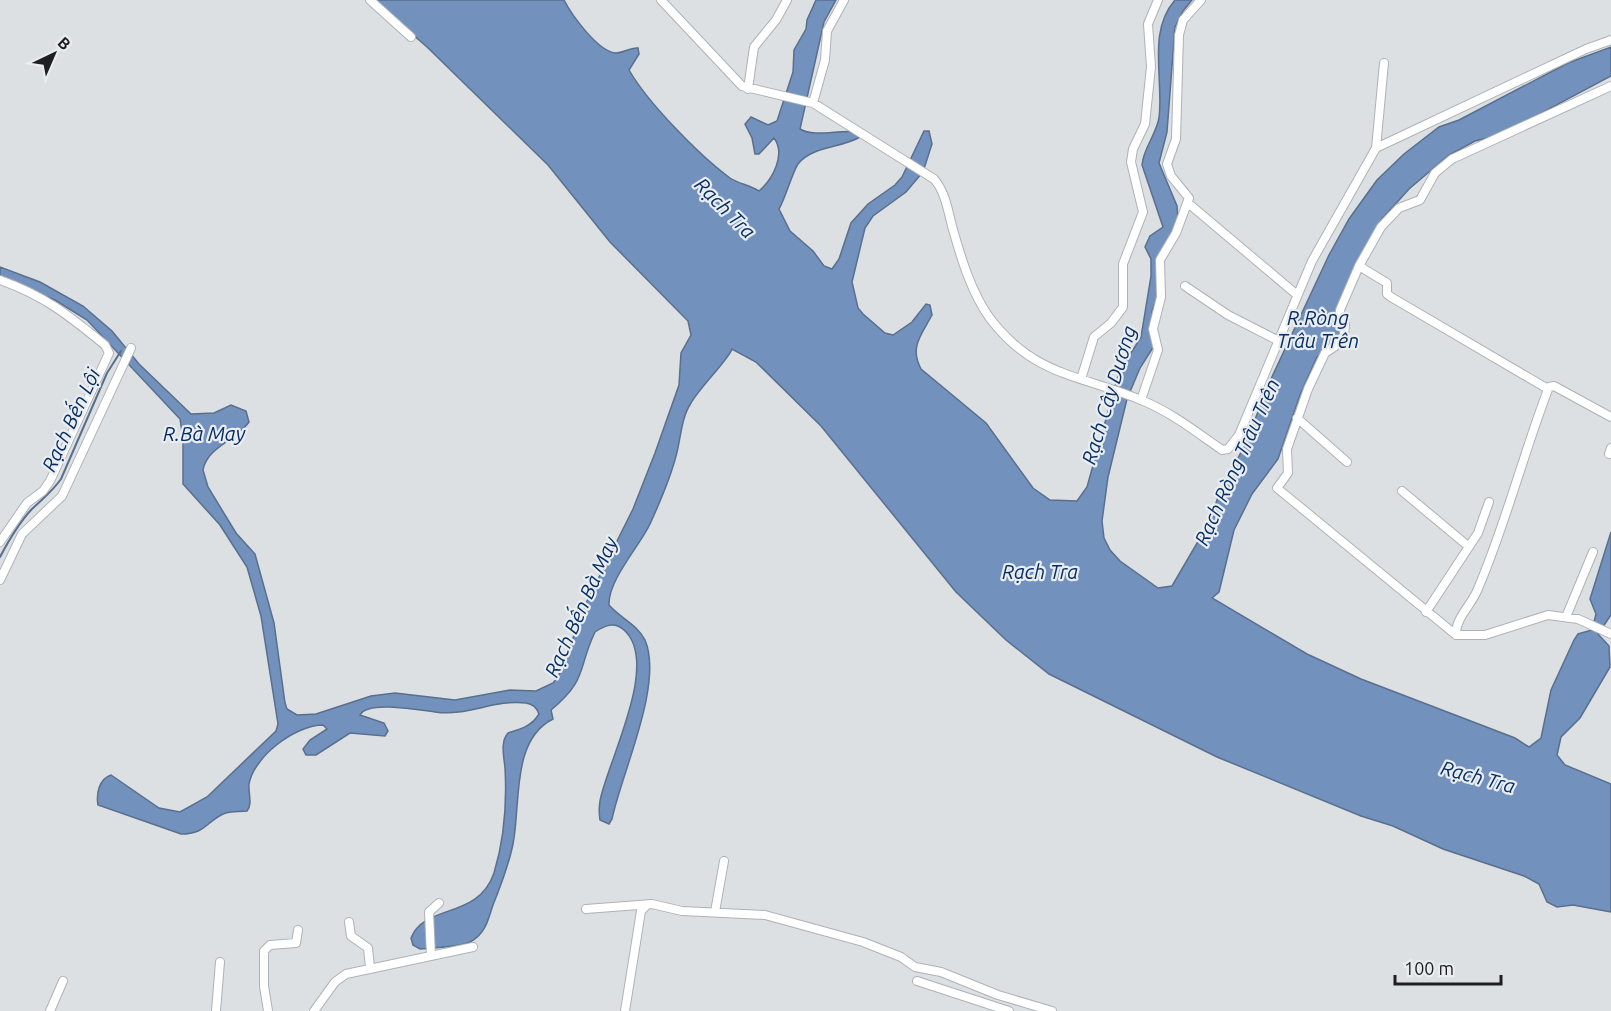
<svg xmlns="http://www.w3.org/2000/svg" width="1611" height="1011" font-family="Ubuntu,sans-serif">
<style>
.water{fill:#7391bd;stroke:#596f8e;stroke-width:1.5}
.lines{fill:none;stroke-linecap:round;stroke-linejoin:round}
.stream{stroke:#596f8e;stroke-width:2}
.minor-casing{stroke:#aeb2b5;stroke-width:10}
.minor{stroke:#fff;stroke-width:8}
.labels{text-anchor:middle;stroke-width:4.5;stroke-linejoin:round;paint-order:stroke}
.water-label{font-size:20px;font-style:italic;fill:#052d63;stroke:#e9edf0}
</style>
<rect width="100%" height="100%" fill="#dce0e3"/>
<path class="water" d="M373,0h191c7,14 34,52 52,53 7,0 15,-6 22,-5l1,6 -10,16c19,33 70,85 101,108 9,6 20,7 29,13 14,-12 27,-37 15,-53l-15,16h-4l-3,-16 -7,-14 6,-7 17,8 9,-4 16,-49 1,-22 12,-21 1,-9 9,-20h20l-12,22 -24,107c15,9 40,0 57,3l3,5c-18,11 -48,9 -62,27 -6,9 -12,33 -19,45l11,22 23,20 11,15 8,3 7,-10 12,-36 17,-19 27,-19 7,-8 22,-46h5l3,13 -9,28 -17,20 -33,24 -8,12 -13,54 6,26 5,6 22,19 8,2 19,-13 14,-18 4,1 2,10c-10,19 -23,32 -11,54l65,54 47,65 17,12 27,1 10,-14 32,-115 22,-35 10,-61v-17l-6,-12 5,-11 13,-9 -21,-62c1,-16 14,-30 17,-47 5,-39 -12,-86 16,-118h17l-9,11 -8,16 -8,105 -8,31 18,43 1,16 -20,37v36l-6,16 2,35 -14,22 -13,31 -19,78 -6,44 2,17 6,12 10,11 38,27 14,-2 38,-65 10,-30 25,-46 25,-64 59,-126 20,-36 28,-39 27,-26 35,-27 20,-7 109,-57 43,-16v29l-111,59 -25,6 -26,14 -40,34 -27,30 -26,45 -20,49 5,18 -4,9 -20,17 -17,38 -22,64 -26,35 -18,36 -15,62 -7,6 95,56 54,25 154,59 14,9 12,-9 10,-48 23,-50 4,-6 14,-4 4,-16 -6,-15 21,-67v83l-13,19 11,12 1,21 -30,51 -19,19 -4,18 8,10 46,19v128l-38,-7 -16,2 -10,-5 -8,-18 -15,-8 -81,-27 -50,-23 -32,-10 -144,-59 -168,-83 -43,-34 -50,-48 -135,-166 -65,-64 -24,-13c-3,10 -33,39 -41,54 -10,15 -10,35 -15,53 -6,23 -16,46 -26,68 -11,23 -42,56 -41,81 11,13 28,19 36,35 19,44 -24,134 -33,179l-3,5 -9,-4c-1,-6 -1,-13 0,-19 7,-39 61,-138 24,-171 -10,-9 -20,-4 -29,2 -18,38 -7,47 -44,78l2,9c-42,21 -32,84 -40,125 -4,20 -12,41 -20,61 -5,14 -7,29 -23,37 -13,6 -35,5 -50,7l-7,-4 -2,-7c14,-35 67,-18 83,-65 10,-33 13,-70 11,-105 -1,-11 -5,-26 3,-35 13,-4 24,-7 31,-19 -2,-6 -6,-10 -13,-11 -32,-4 -59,14 -91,9 -15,-2 -68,-12 -75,3l24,8 4,8 -3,5 -35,-3 -34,22h-10l-3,-6 7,-9 17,-11 -4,-4c-27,0 -69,31 -74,59 -1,9 4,20 -2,27 -7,1 -17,0 -24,3 -18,9 -18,20 -42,20l-83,-29c-2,-11 1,-26 13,-30l48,33 21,4 27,-15 69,-66 2,-7 -17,-108 -14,-49 -27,-42 -37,-41v-45l-3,-20 -93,-99 -32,-20 -55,-21v-12l40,15 43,24 29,25 27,33 52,50 23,-1 17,-8 15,6 3,11c-12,18 -42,25 -46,48l5,17 28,46 19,21 19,69 11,80 2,6 10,6 19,-1 55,-18 24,-3 60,7 55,-10 26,1 17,-8 5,-6 29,-76 46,-92 22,-56 24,-68 2,-32 10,-18 -3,-14 -78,-79 -62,-77 -121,-118z"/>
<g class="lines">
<path class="stream" d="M0,557c9,-17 18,-33 31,-47 11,-11 21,-18 30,-31l46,-106 14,-22"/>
<defs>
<path id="minor" d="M370,0l41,37
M661,0l81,86 71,17 121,76c13,15 14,35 20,54 8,28 18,60 35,84 44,59 89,57 152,83 30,12 55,32 81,50l6,-1 11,-14 73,-174 64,-113 210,-99 25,-9
M1611,86l-159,73 -17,14 -15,27 -21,8 -18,19 -22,39 -19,44v6l5,9 -1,10 -7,10 -12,8 -17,36 -21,60 1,24 -11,15 179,147h29l63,-20 30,4 33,15
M748,89l6,-42 22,-27 11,-20
M813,103l12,-43 2,-29 17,-31
M1376,148l8,-85
M1188,203l108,91
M1359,266l28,17v11l4,3 157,92
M0,280c45,16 68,35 105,65l4,8 -59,128 -7,10 -16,12 -27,39
M1185,286l43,29 49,25
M1081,379l13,-42 17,-14 12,-16v-43l20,-52 -12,-50 2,-13 12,-25 6,-57 -3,-43 10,-24
M1141,400l17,-50 -5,-21 8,-32 -1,-37 16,-27 13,-35 -18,-22 -4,-12 9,-25 3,-104 4,-15 18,-20
M1297,418l50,44
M1609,454l2,-6
M1402,491l66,55
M0,580l22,-46 40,-38 69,-148
M1426,612l52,-79 11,-31
M1566,617l27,-65
M1456,635c-1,-16 15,-30 21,-44 29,-67 46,-137 72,-204l5,-1 57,31
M586,909l66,-5 30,7 83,4 98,27 38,15 14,10 26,5 57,23 54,16
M715,912l9,-51
M349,922l2,14 17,12 2,20
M431,956l-2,-44 10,-9
M917,981l92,30
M50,1011l13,-30
M216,1011l4,-49
M268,1011l-4,-25v-35l6,-6 26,-2 2,-13
M314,1011l21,-29 11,-8 127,-27
M625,1011l16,-100 5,-5"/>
</defs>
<use href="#minor" class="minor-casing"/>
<use href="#minor" class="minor"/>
</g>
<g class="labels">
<g class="water-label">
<text transform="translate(725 208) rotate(45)" y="7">Rạch Tra</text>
<text x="1318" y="325">R.Ròng<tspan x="1318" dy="23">Trâu Trên</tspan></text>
<text transform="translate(1109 395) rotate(-73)" y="7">Rạch Cây Dương</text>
<text transform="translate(71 420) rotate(-65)" y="7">Rạch Bến Lội</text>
<text x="204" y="441">R.Bà May</text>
<text transform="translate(1237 462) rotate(-66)" y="7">Rạch Ròng Trâu Trên</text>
<text x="1040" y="579">Rạch Tra</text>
<text transform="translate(581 607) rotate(-66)" y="7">Rạch Bến Bà May</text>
<text transform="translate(1478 777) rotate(15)" y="7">Rạch Tra</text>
</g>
</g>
<g transform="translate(54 54) rotate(44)" stroke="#e9edf0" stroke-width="4.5" paint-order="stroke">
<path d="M0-4.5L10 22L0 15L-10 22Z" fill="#1d1f20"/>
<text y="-9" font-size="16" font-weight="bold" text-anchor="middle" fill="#1d1f20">B</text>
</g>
<path d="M1395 975v9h106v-9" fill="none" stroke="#1d1f20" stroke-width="3"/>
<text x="1404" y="975" font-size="18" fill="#1d1f20" stroke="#e9edf0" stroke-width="4.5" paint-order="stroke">100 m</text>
</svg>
